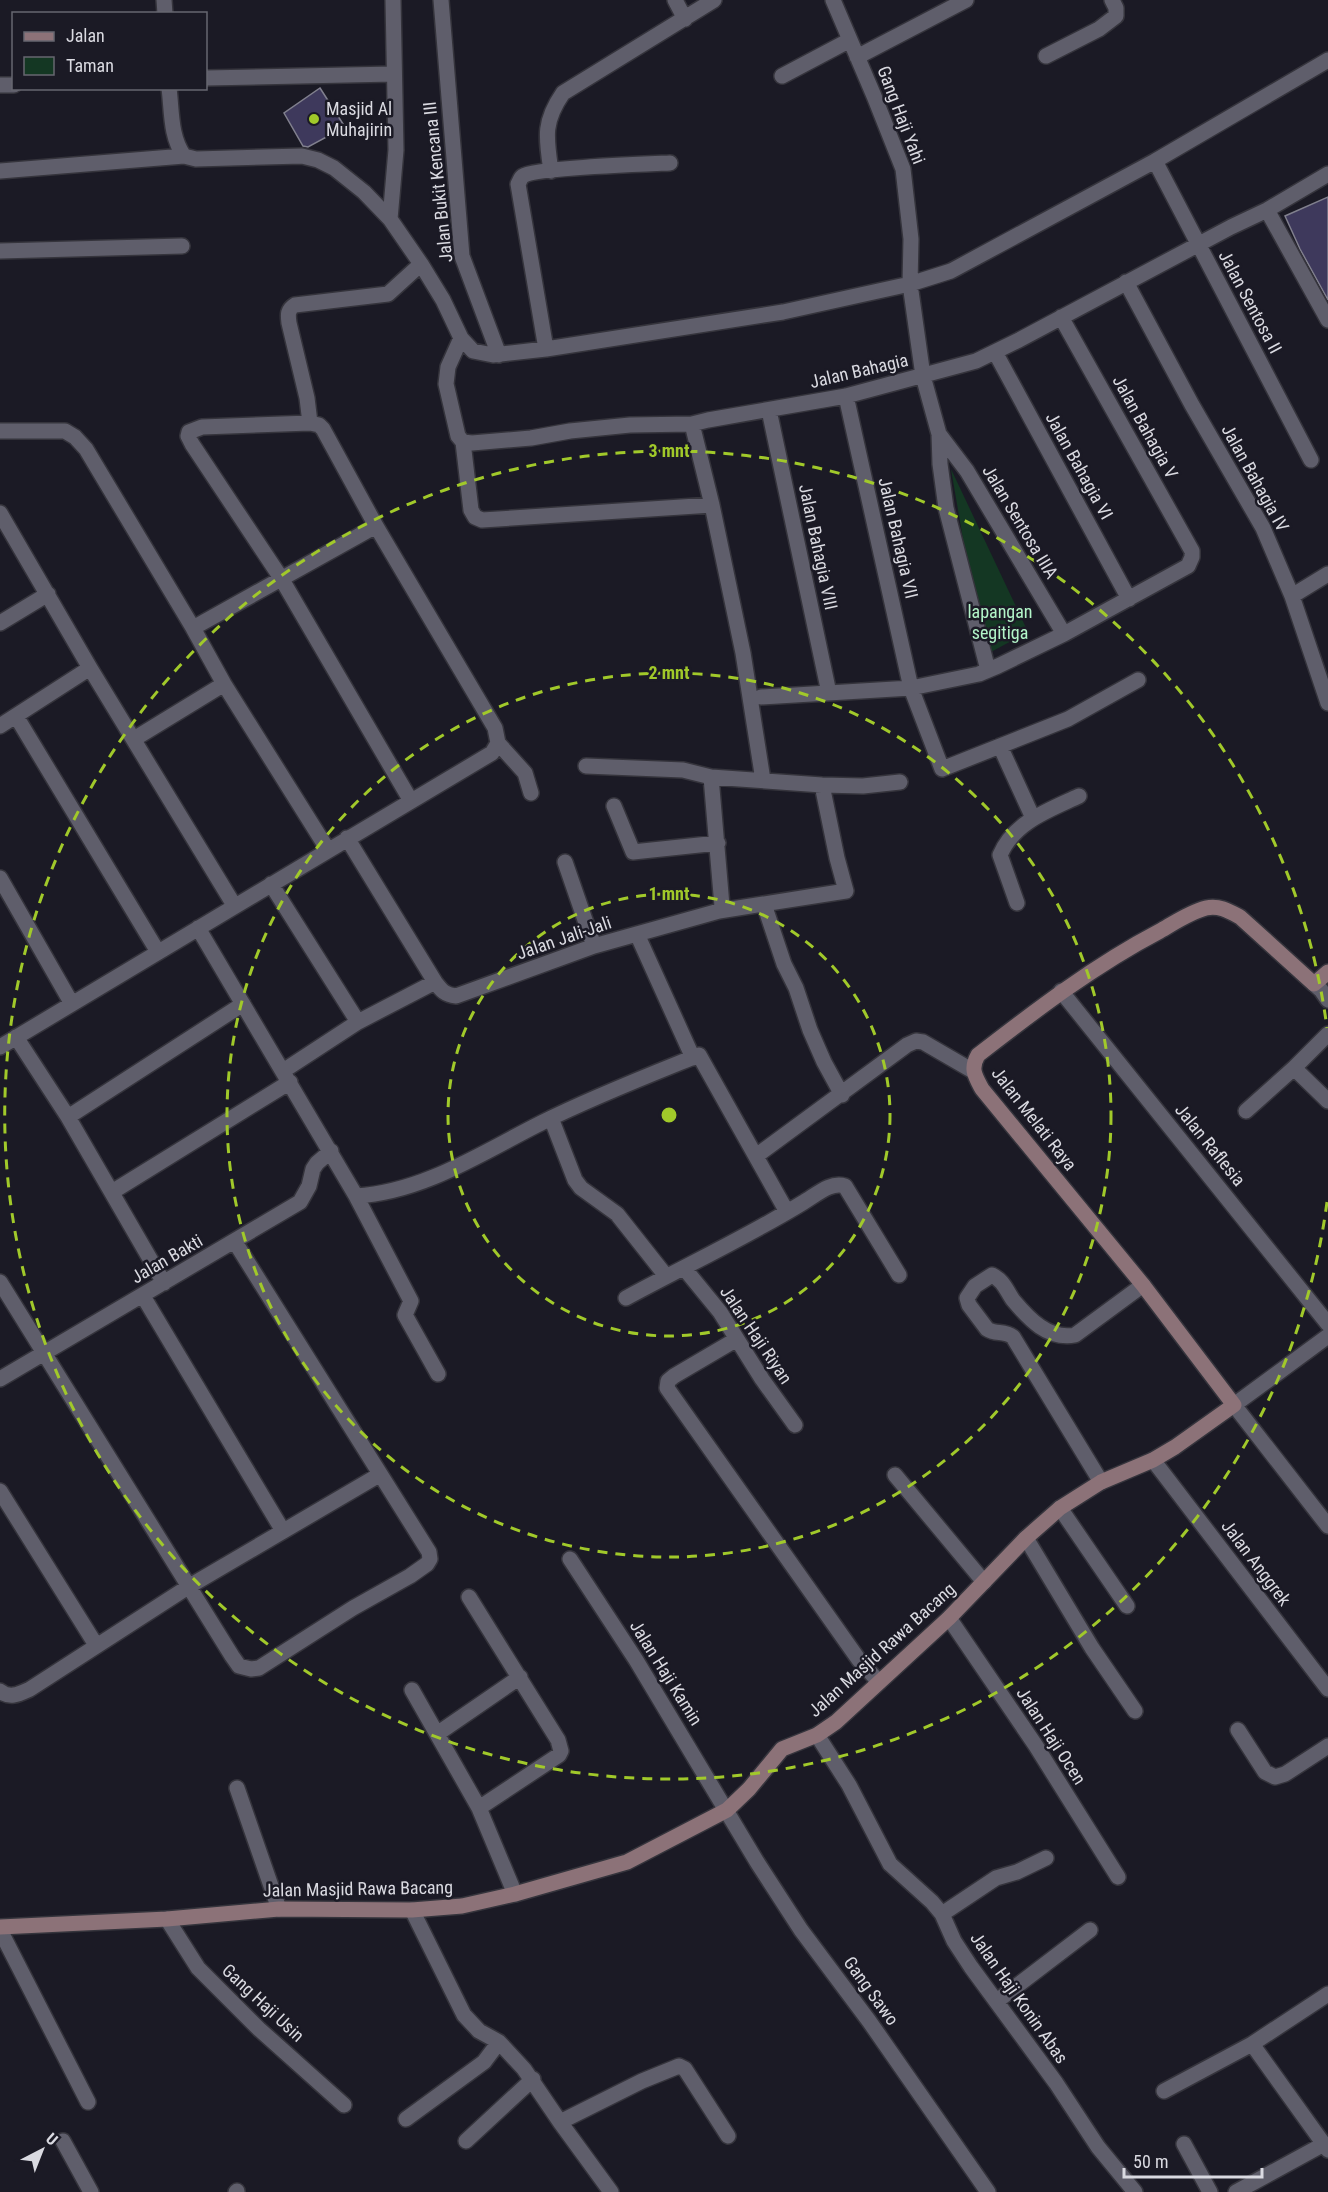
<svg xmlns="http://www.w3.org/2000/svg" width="1328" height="2192" font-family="'Roboto Condensed',sans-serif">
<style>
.green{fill:#143723}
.building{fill:#3e395c;stroke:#81808e;stroke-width:1.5}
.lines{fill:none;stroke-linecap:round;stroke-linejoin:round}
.street-casing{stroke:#35343c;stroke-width:18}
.secondary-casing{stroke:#35343c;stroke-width:18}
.street{stroke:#5f5e6b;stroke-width:15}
.secondary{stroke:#8c7278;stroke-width:15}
.ring{fill:none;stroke:#a1c92a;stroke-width:3;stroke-dasharray:10 8}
.poi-dot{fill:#a1c92a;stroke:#1b1a25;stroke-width:2}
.labels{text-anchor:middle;stroke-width:5;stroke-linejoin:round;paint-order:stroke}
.poi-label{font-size:18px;fill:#dadae1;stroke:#1b1a25;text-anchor:start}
.street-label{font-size:18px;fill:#dadae1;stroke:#1b1a25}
.park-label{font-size:18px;fill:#b3f5c9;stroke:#1b1a25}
.centre{fill:#a1c92a;stroke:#1b1a25;stroke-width:3}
.ring-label{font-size:18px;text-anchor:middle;font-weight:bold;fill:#a1c92a;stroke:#1b1a25;stroke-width:5;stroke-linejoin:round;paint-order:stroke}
</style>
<rect width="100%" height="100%" fill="#1b1a25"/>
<path class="green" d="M951,469l77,163 -39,21 -8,-9z"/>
<path class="building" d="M320,88l25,39 -37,20 -5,-1 -19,-33z
M1328,197v103l-28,-51 -15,-33z"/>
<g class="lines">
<defs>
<path id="street" d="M164,0l1,14
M441,0l21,256 37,99
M675,0l10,19
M833,0l41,96 29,73 8,70 -1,45 13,92 16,58 1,30 6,44 42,162
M1046,56l53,-27 17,-13v-8l-4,-8
M857,57l109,-57
M782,76l68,-36
M206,78l187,-4
M0,85h14
M169,88c3,23 1,48 15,68
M1155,161l156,299
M0,171l184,-15 12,3 106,-3 16,4 16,8 30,24 26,27 31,45 22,36 18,38 12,13 20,4 53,-6 237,-37 127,-28 41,-13 204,-110 173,-101
M551,171c-5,-34 -8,-49 12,-78l151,-93
M1267,210l61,110
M390,219l6,-69 -3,-150
M0,251l182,-5
M1126,282l66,123 71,123 29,68 36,107
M461,338l-13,29 -2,17 12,52 5,6 9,1 59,-5 39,-7 60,-6 62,-1 16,-4 138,-24 130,-35 43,-21 212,-113 36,-17 61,-36
M546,349l-28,-165c2,-3 2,-6 5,-8 11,-8 125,-12 147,-13
M995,352l134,247
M846,396l65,292 31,81 126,-50 70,-39
M769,410l60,283
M310,423l-3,-25 -18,-75c-1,-8 -2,-13 6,-18l93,-11 33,-30
M692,424l20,81 31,148 20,127
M0,431h65l10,6 11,12 107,179 31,56 104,166
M939,434l28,37 97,163
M463,442l8,68 4,7 7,3 230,-15
M0,513l90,155 144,237
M1292,596l36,-22
M0,623l48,-29
M193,628l183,-102
M761,697l150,-9 68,-14 19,-8 66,-32 124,-68 4,-9v-6l-131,-234
M16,716l142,236
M0,726l90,-58
M134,739l90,-55
M498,743l27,30 6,20
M1000,746l33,72
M586,766l97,4 28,7 111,8 41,1 37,-4
M614,806l19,46 85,-9
M565,862l29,84
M0,878l72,126
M271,884l87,138
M1017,903l-17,-48c14,-33 49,-45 79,-59
M764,904l20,60 12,24 14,42 14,32 18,33
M719,911l127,-20 -9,-33 -15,-73
M198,928l158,268 55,105 -6,14 33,59
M637,934l56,124
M435,982c7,9 10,13 21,14l138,-50 125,-35 3,-5 -11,-129
M1314,984l7,6 7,10
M1061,991l267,333
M16,1037l52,80 96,166
M0,1047c164,-99 328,-196 492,-294l6,-10 -3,-15 -119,-202 -53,-97 -4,-4 -9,-2 -108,4 -13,5 -1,4 4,8 89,134 130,223
M1294,1068l34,33
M283,1071l75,-49 77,-40 -88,-144
M1246,1111l48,-43 34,-34
M68,1117l175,-113
M551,1118l24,62 6,8 36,26 49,62
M756,1156l151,-111 9,-4 7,1 50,29
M112,1192l178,-110
M356,1196c68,-4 127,-44 187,-74 50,-25 104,-46 156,-67l88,157
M684,1268l36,44 42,67 33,46
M0,1282l232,374 7,10 12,3 8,-1 94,-60 57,-32 17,-12 3,-5 -1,-7 -194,-310
M143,1296l140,235
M626,1298c59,-32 121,-61 178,-96 12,-7 27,-21 41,-16l54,89
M1328,1336l-94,69 94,121
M737,1339l-63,37 -6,5 -1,7 192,272 20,22
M0,1379l300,-177 9,-16 4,-17 4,-6 14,-12
M1153,1460l175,229
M895,1475l89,107
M1101,1482l-88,-145c-9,-7 -17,-2 -26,-8l-18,-24 -2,-7 8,-12 17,-11c12,6 14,15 21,25 16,19 35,40 62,35l68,-50
M0,1491l96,154
M1060,1508l67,98
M1026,1538l66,110 43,63
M570,1559l66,101 121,202 44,68 68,91 119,171
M469,1597l89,143 3,11 -2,4 -80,53
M949,1618l87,128 82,131
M412,1690l67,118 36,86
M0,1691c10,8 19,3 30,-2l158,-102 191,-112
M1238,1730l27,42 10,5 10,-3 43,-28
M437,1734l83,-57
M817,1735l32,50 41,79 42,38 10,12 12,27 17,26 85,116 42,64 37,45
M237,1788l42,121
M412,1910l52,105 15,16 20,11 25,27 36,53 51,70
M942,1914l54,-36 21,-6 29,-14
M167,1919l31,49 61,61 85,76
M0,1930l88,172
M1328,1994l-76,50 76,106
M997,2001l93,-71
M1164,2091l88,-47
M406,2119l78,-57 15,-20
M560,2122l82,-41 37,-15 6,3 43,67
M63,2141l28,51
M466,2141l67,-62
M1184,2144l26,48
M236,2192l1,-1
M1236,2192l88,-48"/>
<path id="secondary" d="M0,1927l167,-8 112,-10 133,1 50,-4 53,-12 112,-32 100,-52 22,-21 33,-40 35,-14 19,-13 113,-104 77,-80 34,-30 41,-26 52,-22 22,-13 59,-42 -91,-120 -161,-196c-7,-13 -12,-20 -4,-34 58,-45 117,-90 182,-124 14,-8 30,-19 46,-23 13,-3 23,3 34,9l74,67 14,-12"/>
</defs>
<use href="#street" class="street-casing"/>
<use href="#secondary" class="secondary-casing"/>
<use href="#street" class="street"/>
<use href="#secondary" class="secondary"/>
</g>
<g class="ring">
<circle cx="669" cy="1115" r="221"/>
<circle cx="669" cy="1115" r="442"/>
<path d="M1327 1202A664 664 0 1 1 1327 1028"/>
</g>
<circle class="poi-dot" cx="314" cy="119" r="6"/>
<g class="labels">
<g class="poi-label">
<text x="326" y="115">Masjid Al<tspan x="326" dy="21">Muhajirin</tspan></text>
</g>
<g class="street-label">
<text transform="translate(901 115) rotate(69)" y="6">Gang Haji Yahi</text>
<text transform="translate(438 182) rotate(-96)" y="6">Jalan Bukit Kencana III</text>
<text transform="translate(1250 302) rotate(62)" y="6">Jalan Sentosa II</text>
<text transform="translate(859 371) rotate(-13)" y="6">Jalan Bahagia</text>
<text transform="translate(1145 427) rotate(61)" y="6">Jalan Bahagia V</text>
<text transform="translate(1079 466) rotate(61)" y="6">Jalan Bahagia VI</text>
<text transform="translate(1255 478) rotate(61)" y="6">Jalan Bahagia IV</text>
<text transform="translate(1020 522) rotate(59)" y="6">Jalan Sentosa IIIA</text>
<text transform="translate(898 538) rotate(77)" y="6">Jalan Bahagia VII</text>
<text transform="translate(818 547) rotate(78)" y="6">Jalan Bahagia VIII</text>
<text transform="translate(564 938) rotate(-19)" y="6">Jalan Jali-Jali</text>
<text transform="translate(1034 1119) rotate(52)" y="6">Jalan Melati Raya</text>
<text transform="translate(1210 1145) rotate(51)" y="6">Jalan Raflesia</text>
<text transform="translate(167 1259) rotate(-30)" y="6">Jalan Bakti</text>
<text transform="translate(756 1335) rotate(56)" y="6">Jalan Haji Riyan</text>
<text transform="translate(1256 1563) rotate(53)" y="6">Jalan Anggrek</text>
<text transform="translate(882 1650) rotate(-42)" y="6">Jalan Masjid Rawa Bacang</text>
<text transform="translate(666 1673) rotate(58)" y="6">Jalan Haji Kamin</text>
<text transform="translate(1051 1736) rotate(57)" y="6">Jalan Haji Ocen</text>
<text transform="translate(358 1889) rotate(-1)" y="6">Jalan Masjid Rawa Bacang</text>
<text transform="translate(871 1991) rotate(54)" y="6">Gang Sawo</text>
<text transform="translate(1019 1998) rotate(55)" y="6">Jalan Haji Konin Abas</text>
<text transform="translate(263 2003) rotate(43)" y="6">Gang Haji Usin</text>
</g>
<g class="park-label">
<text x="1000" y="618">lapangan<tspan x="1000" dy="21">segitiga</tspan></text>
</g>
</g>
<circle cx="669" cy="1115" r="9" class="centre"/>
<g class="ring-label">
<text x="669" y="457">3 mnt</text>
<text x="669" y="679">2 mnt</text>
<text x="669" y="900">1 mnt</text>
</g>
<rect x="12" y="12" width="195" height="78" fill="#1b1a25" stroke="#676770" stroke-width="1.5"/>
<rect x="24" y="32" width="30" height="9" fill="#8c7278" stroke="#676770" stroke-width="1.5"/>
<text x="66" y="42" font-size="18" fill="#dadae1">Jalan</text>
<rect x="24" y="57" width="30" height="18" fill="#143723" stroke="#676770" stroke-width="1.5"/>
<text x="66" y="72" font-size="18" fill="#dadae1">Taman</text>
<g transform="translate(42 2150) rotate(42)" stroke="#1b1a25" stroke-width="4.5" paint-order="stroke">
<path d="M0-4.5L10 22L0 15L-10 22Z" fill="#dadae1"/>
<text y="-9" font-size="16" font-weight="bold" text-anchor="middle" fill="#dadae1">U</text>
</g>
<path d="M1124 2168v9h138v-9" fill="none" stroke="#dadae1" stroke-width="3"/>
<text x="1133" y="2168" font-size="18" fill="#dadae1" stroke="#1b1a25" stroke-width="4.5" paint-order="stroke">50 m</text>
</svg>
